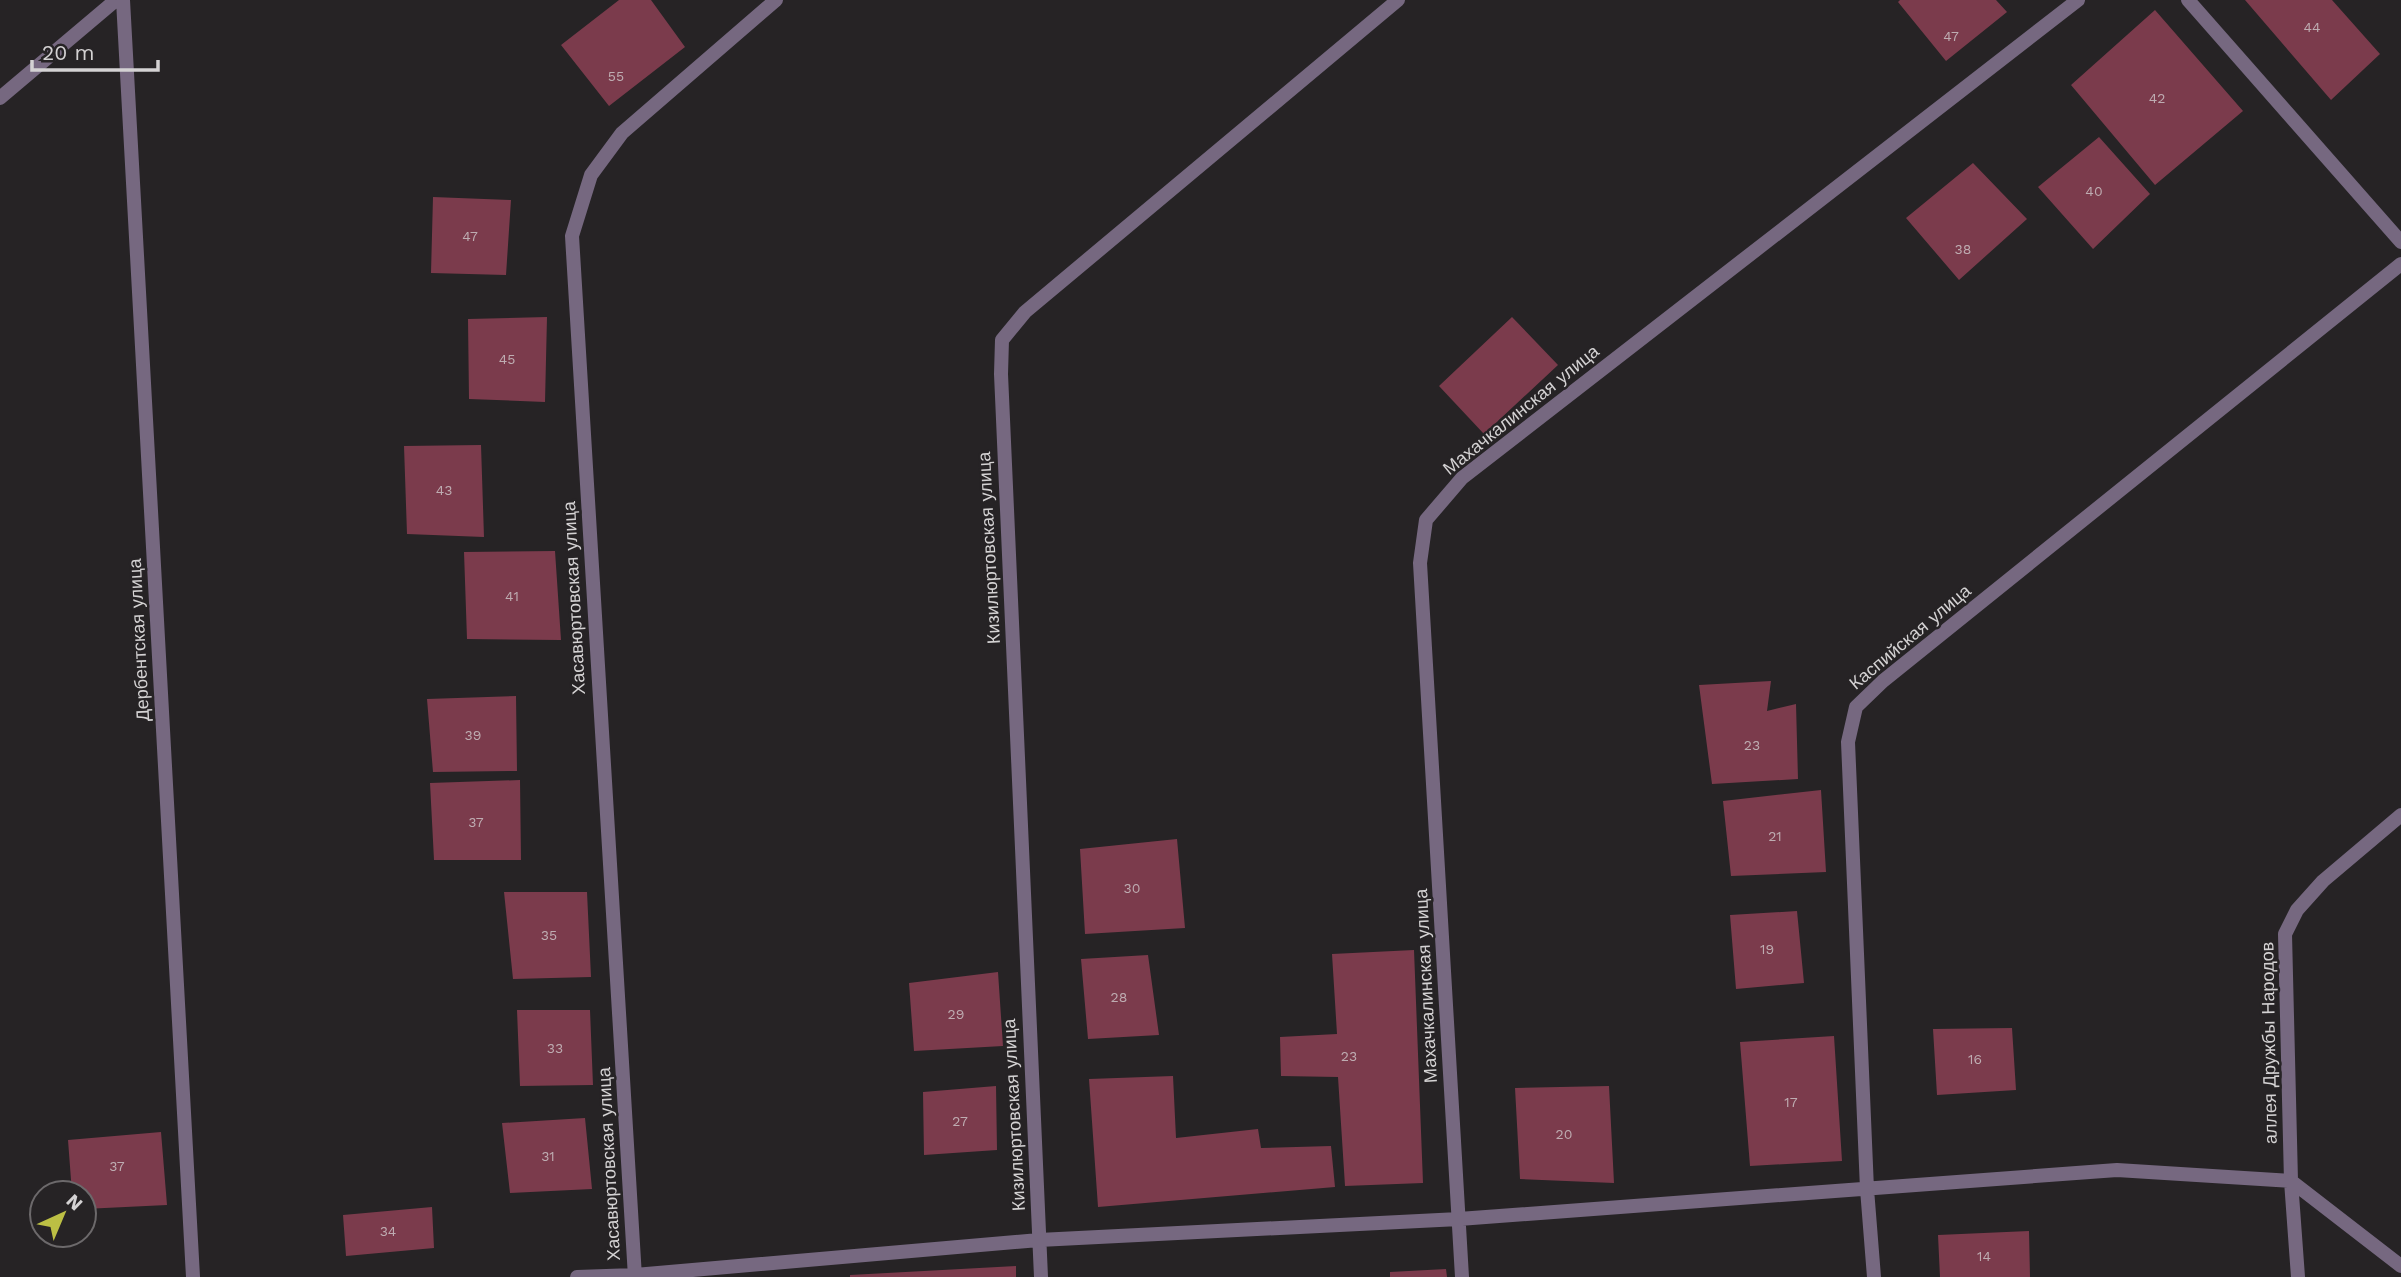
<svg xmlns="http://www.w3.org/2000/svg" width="2401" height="1277" font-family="'Work Sans',sans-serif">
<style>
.building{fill:#7b3b4c}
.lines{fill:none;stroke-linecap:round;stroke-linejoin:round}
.street{stroke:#766880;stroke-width:14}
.labels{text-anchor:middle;stroke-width:5;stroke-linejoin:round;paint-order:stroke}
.number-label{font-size:14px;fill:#beacb1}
.street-label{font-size:18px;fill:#d4d2d3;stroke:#262325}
</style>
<rect width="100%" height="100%" fill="#262325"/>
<path class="building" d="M619,0h32l34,47 -76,59 -48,-61z
M1900,0h96l11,12 -61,49 -48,-59z
M2245,0h87l48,54 -49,46z
M2155,10l88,101 -88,74 -84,-100z
M2099,137l51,57 -57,55 -55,-62z
M1973,163l54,56 -68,61 -53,-62z
M433,197l78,3 -5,75 -75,-2z
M547,317l-2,85 -76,-3 -1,-80z
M1512,317l46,48 -74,69 -45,-48z
M481,445l3,92 -77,-3 -3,-88z
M555,551l6,89 -94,-1 -3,-87z
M1771,681l-4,30 29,-7 2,75 -86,5 -13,-99z
M516,696l1,75 -84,1 -6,-73z
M520,780l1,80h-87l-4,-77z
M1821,790l5,82 -95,4 -8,-75z
M1177,839l8,89 -100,6 -5,-85z
M504,892h83l4,85 -78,2z
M1797,911l7,72 -68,6 -6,-74z
M1414,950l9,233 -78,3 -7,-109 -57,-1 -1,-39 57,-3 -5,-80z
M1148,955l11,80 -71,4 -7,-80z
M998,972l5,74 -89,5 -5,-68z
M517,1010h73l3,75 -73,1z
M2012,1028l4,62 -79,5 -4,-66z
M1834,1036l8,125 -92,5 -10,-124z
M1173,1076l3,62 82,-9 3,19 70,-2 4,41 -237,20 -9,-128z
M996,1086l1,64 -73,5 -1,-63z
M1609,1086l5,97 -94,-4 -5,-91z
M585,1118l7,71 -82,4 -8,-70z
M161,1132l6,73 -83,4v-16h-12l-4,-53z
M432,1207l2,41 -88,8 -3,-41z
M2029,1231l1,46h-90l-2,-42z
M1016,1266v11h-166v-2z
M1446,1269l1,8h-57v-5z"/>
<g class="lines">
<path class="street" d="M123,0l70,1277
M2188,0l213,242
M0,98l116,-98
M577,1277l58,-2 404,-35 420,-21 658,-49 174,11 110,85
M635,1277l-63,-1041 19,-61 31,-42 154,-133
M1041,1277l-40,-903 1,-34 23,-28 373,-312
M1462,1277l-42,-714 6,-43 36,-42 616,-478
M1874,1277l-7,-88 -19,-447 8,-35 27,-26 518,-417
M2298,1277l-7,-96 -6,-247 12,-24 26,-29 78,-66"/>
</g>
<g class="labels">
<g class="number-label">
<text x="2312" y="32">44</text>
<text x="1951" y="41">47</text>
<text x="616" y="81">55</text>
<text x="2157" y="103">42</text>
<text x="2094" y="196">40</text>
<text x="470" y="241">47</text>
<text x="1963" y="254">38</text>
<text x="507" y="364">45</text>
<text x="444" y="495">43</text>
<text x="512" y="601">41</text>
<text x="473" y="740">39</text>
<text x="1752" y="750">23</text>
<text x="476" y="827">37</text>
<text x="1775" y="841">21</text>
<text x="1132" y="893">30</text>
<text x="549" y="940">35</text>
<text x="1767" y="954">19</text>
<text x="1119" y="1002">28</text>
<text x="956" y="1019">29</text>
<text x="555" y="1053">33</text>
<text x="1349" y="1061">23</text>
<text x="1975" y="1064">16</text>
<text x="1791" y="1107">17</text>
<text x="960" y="1126">27</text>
<text x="1564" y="1139">20</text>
<text x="548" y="1161">31</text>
<text x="117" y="1171">37</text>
<text x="388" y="1236">34</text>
<text x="1984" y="1261">14</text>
</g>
<g class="street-label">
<text transform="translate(1521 410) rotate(-39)" y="6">Махачкалинская улица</text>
<text transform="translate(989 548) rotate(-93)" y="6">Кизилюртовская улица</text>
<text transform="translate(574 598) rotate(-93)" y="6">Хасавюртовская улица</text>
<text transform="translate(1910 637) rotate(-40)" y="6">Каспийская улица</text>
<text transform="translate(139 640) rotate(-93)" y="6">Дербентская улица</text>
<text transform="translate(1426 986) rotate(-93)" y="6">Махачкалинская улица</text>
<text transform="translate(2269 1043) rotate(-91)" y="6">аллея Дружбы Народов</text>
<text transform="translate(1014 1115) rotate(-93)" y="6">Кизилюртовская улица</text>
<text transform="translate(609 1164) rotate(-93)" y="6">Хасавюртовская улица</text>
</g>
</g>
<g transform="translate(63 1214) rotate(44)"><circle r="33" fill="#262325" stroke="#6c696b" stroke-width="2"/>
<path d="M0-5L12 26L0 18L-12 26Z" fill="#bcbf44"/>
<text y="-10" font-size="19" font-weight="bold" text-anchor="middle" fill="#d4d2d3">N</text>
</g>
<path d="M32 60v10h126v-10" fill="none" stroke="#d4d2d3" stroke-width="3.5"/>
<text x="42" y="60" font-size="21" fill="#d4d2d3" stroke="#262325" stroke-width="5" paint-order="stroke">20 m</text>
</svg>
